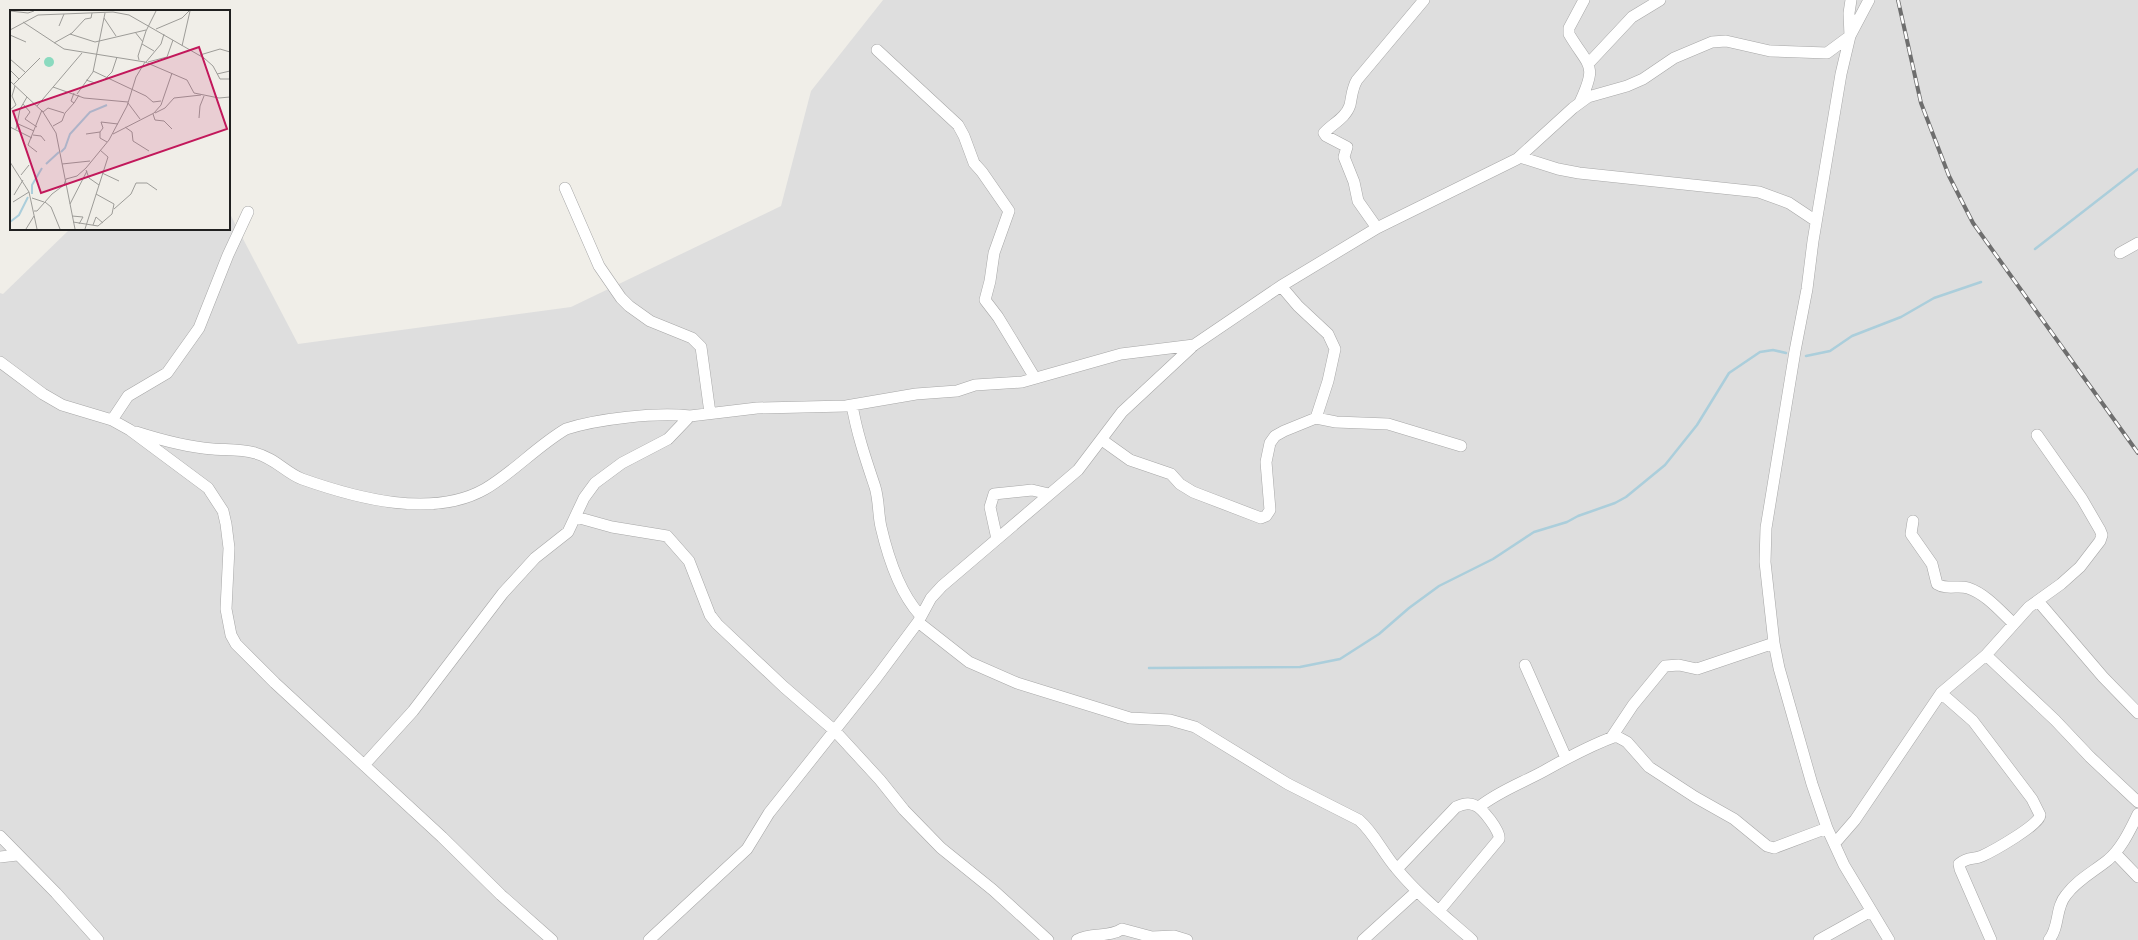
<svg xmlns="http://www.w3.org/2000/svg" width="2138" height="940" font-family="Rubik,sans-serif">
<style>
.residential{fill:#dedede}
.lines{fill:none;stroke-linecap:round;stroke-linejoin:round}
.stream{stroke:#abcedb;stroke-width:2.5}
.minor-casing{stroke:#a7a7a7;stroke-width:12}
.minor{stroke:#fff;stroke-width:11}
.rail-casing{stroke:#6e6e6e;stroke-width:4}
.rail{stroke:#fff;stroke-width:2.5;stroke-dasharray:8;stroke-linecap:butt}
.inset-river{fill:none;stroke:#abcedb;stroke-width:2}
.inset-road{fill:none;stroke:#9d9c98;stroke-width:1}
.view{fill:#c2185b;fill-opacity:0.15;stroke:#c2185b;stroke-width:2}
.inset-edge{fill:none;stroke:#202020;stroke-width:2}
</style>
<rect width="100%" height="100%" fill="#f0eee8"/>
<path class="residential" d="M883,0h1255v940h-2138v-647l3,1 67,-65h159v-17l69,132 273,-37 210,-101 30,-115z"/>
<g class="lines">
<path class="stream" d="M2035,249l103,-80
M1806,356l24,-5 22,-15 49,-19 33,-19 47,-16
M1149,668l151,-1 40,-8 39,-25 30,-26 30,-22 54,-27 41,-27 33,-10 11,-6 37,-13 11,-6 39,-32 32,-40 32,-52 31,-21 13,-2 13,3"/>
<defs>
<path id="minor" d="M1851,0l-2,13 1,23 -9,38 -28,167 -6,48 -12,62 -29,177 -1,34 9,81 5,25 33,116 15,44 17,37 45,75
M877,50l81,75 6,11 10,27 8,9 27,39 -15,42 -4,28 -5,19 13,17 37,61
M1588,64l44,-47 28,-17
M1580,102c18,-39 9,-34 -11,-68v-6l15,-28
M1520,157l38,12 21,4 180,19 30,11 27,18
M565,188l34,78 22,32 8,8 21,15 42,17 9,9 9,66
M1377,228l-19,-27 -4,-19 -10,-25 3,-10 -21,-11 -2,-3c8,-9 22,-15 26,-28 2,-9 2,-17 7,-25l67,-80
M2120,253l18,-10
M1281,286l17,20 30,28 7,15 -7,32 -12,37
M0,362l43,32 19,11 50,15 18,10 78,58 15,23 3,13 3,24 -3,61 5,26 5,9 39,39 167,154 59,58 51,45
M852,405c5,29 14,55 23,82 4,13 3,27 6,40 7,30 18,65 39,88
M112,420l16,-24 39,-23 32,-45 29,-73 20,-43
M136,432c25,8 51,15 77,17 14,1 28,0 42,4 20,5 31,20 47,26 54,19 130,40 183,10 29,-17 52,-43 81,-60 31,-10 90,-17 124,-13
M1102,440l28,20 41,14 9,10 13,8 68,26 5,-2 4,-6 -4,-48 4,-19 5,-7 9,-5 32,-13 20,4 52,2 73,22
M576,517l36,10 55,9 22,25 21,54 7,9 67,63 51,44 45,49 24,30 37,38 52,42 55,50
M1913,521l-2,13 21,30 5,20c9,6 22,1 31,4 18,6 32,23 45,35
M997,539l-7,-32 4,-13 38,-4 17,4
M2038,601l65,76 35,36
M918,622l51,40 48,21 113,35 40,2 25,7 93,57 71,36c15,13 24,33 37,48 22,27 50,49 76,72
M1986,655l69,65 35,37 48,45
M1525,665l41,93
M1941,693l32,28 59,78 8,16c1,9 -47,36 -58,41 -9,4 -13,0 -23,8l1,5 31,71
M1611,738l22,-33 32,-39 14,-1 18,4 77,-26
M365,764l48,-53 90,-118 32,-35 33,-26 16,-34 11,-15 27,-20 46,-24 22,-23 67,-8 89,-2 70,-12 41,-3 18,-6 47,-3 99,-28 73,-9
M1479,807c20,-16 43,-24 65,-36 23,-13 47,-26 72,-35l11,6 22,25 46,30 39,22 33,27 7,2 53,-20
M0,836l56,57 42,47
M1835,843l20,-23 86,-127 45,-38 43,-48 32,-23 19,-17 20,-26 2,-6 -2,-5 -18,-31 -45,-64
M2115,853l23,24
M0,857l17,-2
M1397,869l59,-62c6,-3 12,-5 18,-2 8,2 27,27 25,34l-60,72
M649,940l98,-91 22,-36 108,-136 41,-55 13,-24 11,-12 136,-116 44,-58 72,-67 87,-59 96,-58 140,-69 56,-51 15,-11 39,-11 16,-7 31,-21 38,-16 14,-1 44,10 57,2 23,-17 19,-36
M1077,940c14,-8 32,-2 45,-11l30,8 22,-1 13,4
M1363,940l54,-49
M1819,940l52,-29
M2049,940c11,-14 6,-32 17,-45 11,-15 27,-23 42,-35 14,-12 22,-30 30,-46"/>
</defs>
<use href="#minor" class="minor-casing"/>
<use href="#minor" class="minor"/>
<defs>
<path id="rail" d="M1898,0l23,103 28,73 24,47 165,230"/>
</defs>
<use href="#rail" class="rail-casing"/>
<use href="#rail" class="rail"/>
</g>
<g transform="translate(10 10)">
<rect width="220" height="220" fill="#f0eee8"/>
<path d="M34 52a5 5 0 1 1 10 0a5 5 0 1 1-10 0Z" fill="#8bdabf"/>
<path class="inset-river" d="M51,142l4,-4 5,-14 20,-22 17,-7M36,154l13,-12M22,184v-9l10,-17M0,212l9,-7 9,-18"/>
<path class="inset-road" d="M0,1l18,2 6,-2M94,8l12,18M13,12l41,27 81,13 42,18 7,13 25,5 11,-1M49,16l5,-12M146,19l26,-11 7,-7M0,20l28,-15 75,-3 16,3 75,43 9,8 7,13h10M125,22l8,10M60,24l25,8 51,-12M0,25l16,7M44,33l18,-10 13,-14 6,-1 1,-5M132,34l12,7M172,36l8,-35M190,45l20,-6 10,3M0,49l15,13M129,50l-1,-4 8,-25 10,-20M136,52l15,-18 3,-10M138,52l19,-5 6,-17M0,60l9,9M83,61l53,25 7,6 8,-1M207,64l13,-3M76,70l9,3 9,-3 8,-8 5,-15M0,71l33,31 13,21 19,96M4,74l26,-26M43,77l31,11 44,4M64,83l-3,8 3,2 5,-8M67,84l16,-22 12,-59M118,93l12,16M13,94l7,8 -5,7 12,8M27,96l45,-53M0,100l6,-5 -4,-9 3,-10M33,102l5,-4 16,5M145,103l10,-5 9,-10 27,-3M143,104l2,6 9,1 8,8M189,108l1,-12 4,-10M6,113l18,8M43,116l9,-5 3,-8 9,-10M0,117l22,11M115,117l7,5 1,9 16,10M6,119l4,-20 7,-12M76,124l14,-2M103,124l41,-21 7,-8 11,-32M23,125l8,1 4,5M97,132l-7,-4v-6l3,-4 -2,-6 17,2M27,142l-9,-7 14,-35M0,152l19,30 8,37M52,154l28,-3M76,160l3,8 10,7M92,163l17,8M11,165l8,-10M4,185l9,-15M22,188l12,4M3,192l16,-10M35,192l6,5 9,22M60,194l17,-33M104,199l17,-15 5,-11h11l10,7M24,201h3l15,-17 12,-9 2,-6 11,-3 9,-8 23,-28 18,-34 9,-29 9,-15M62,206l11,1 -4,7M63,212l25,4 14,-12 2,-10 -18,-10M83,215l3,-8 7,6M16,219l8,-13M75,219l23,-72 -8,-7"/>
<path class="view" d="M189,37l28,82 -186,64 -28,-82z"/>
<rect width="220" height="220" class="inset-edge"/>
</g>
</svg>
